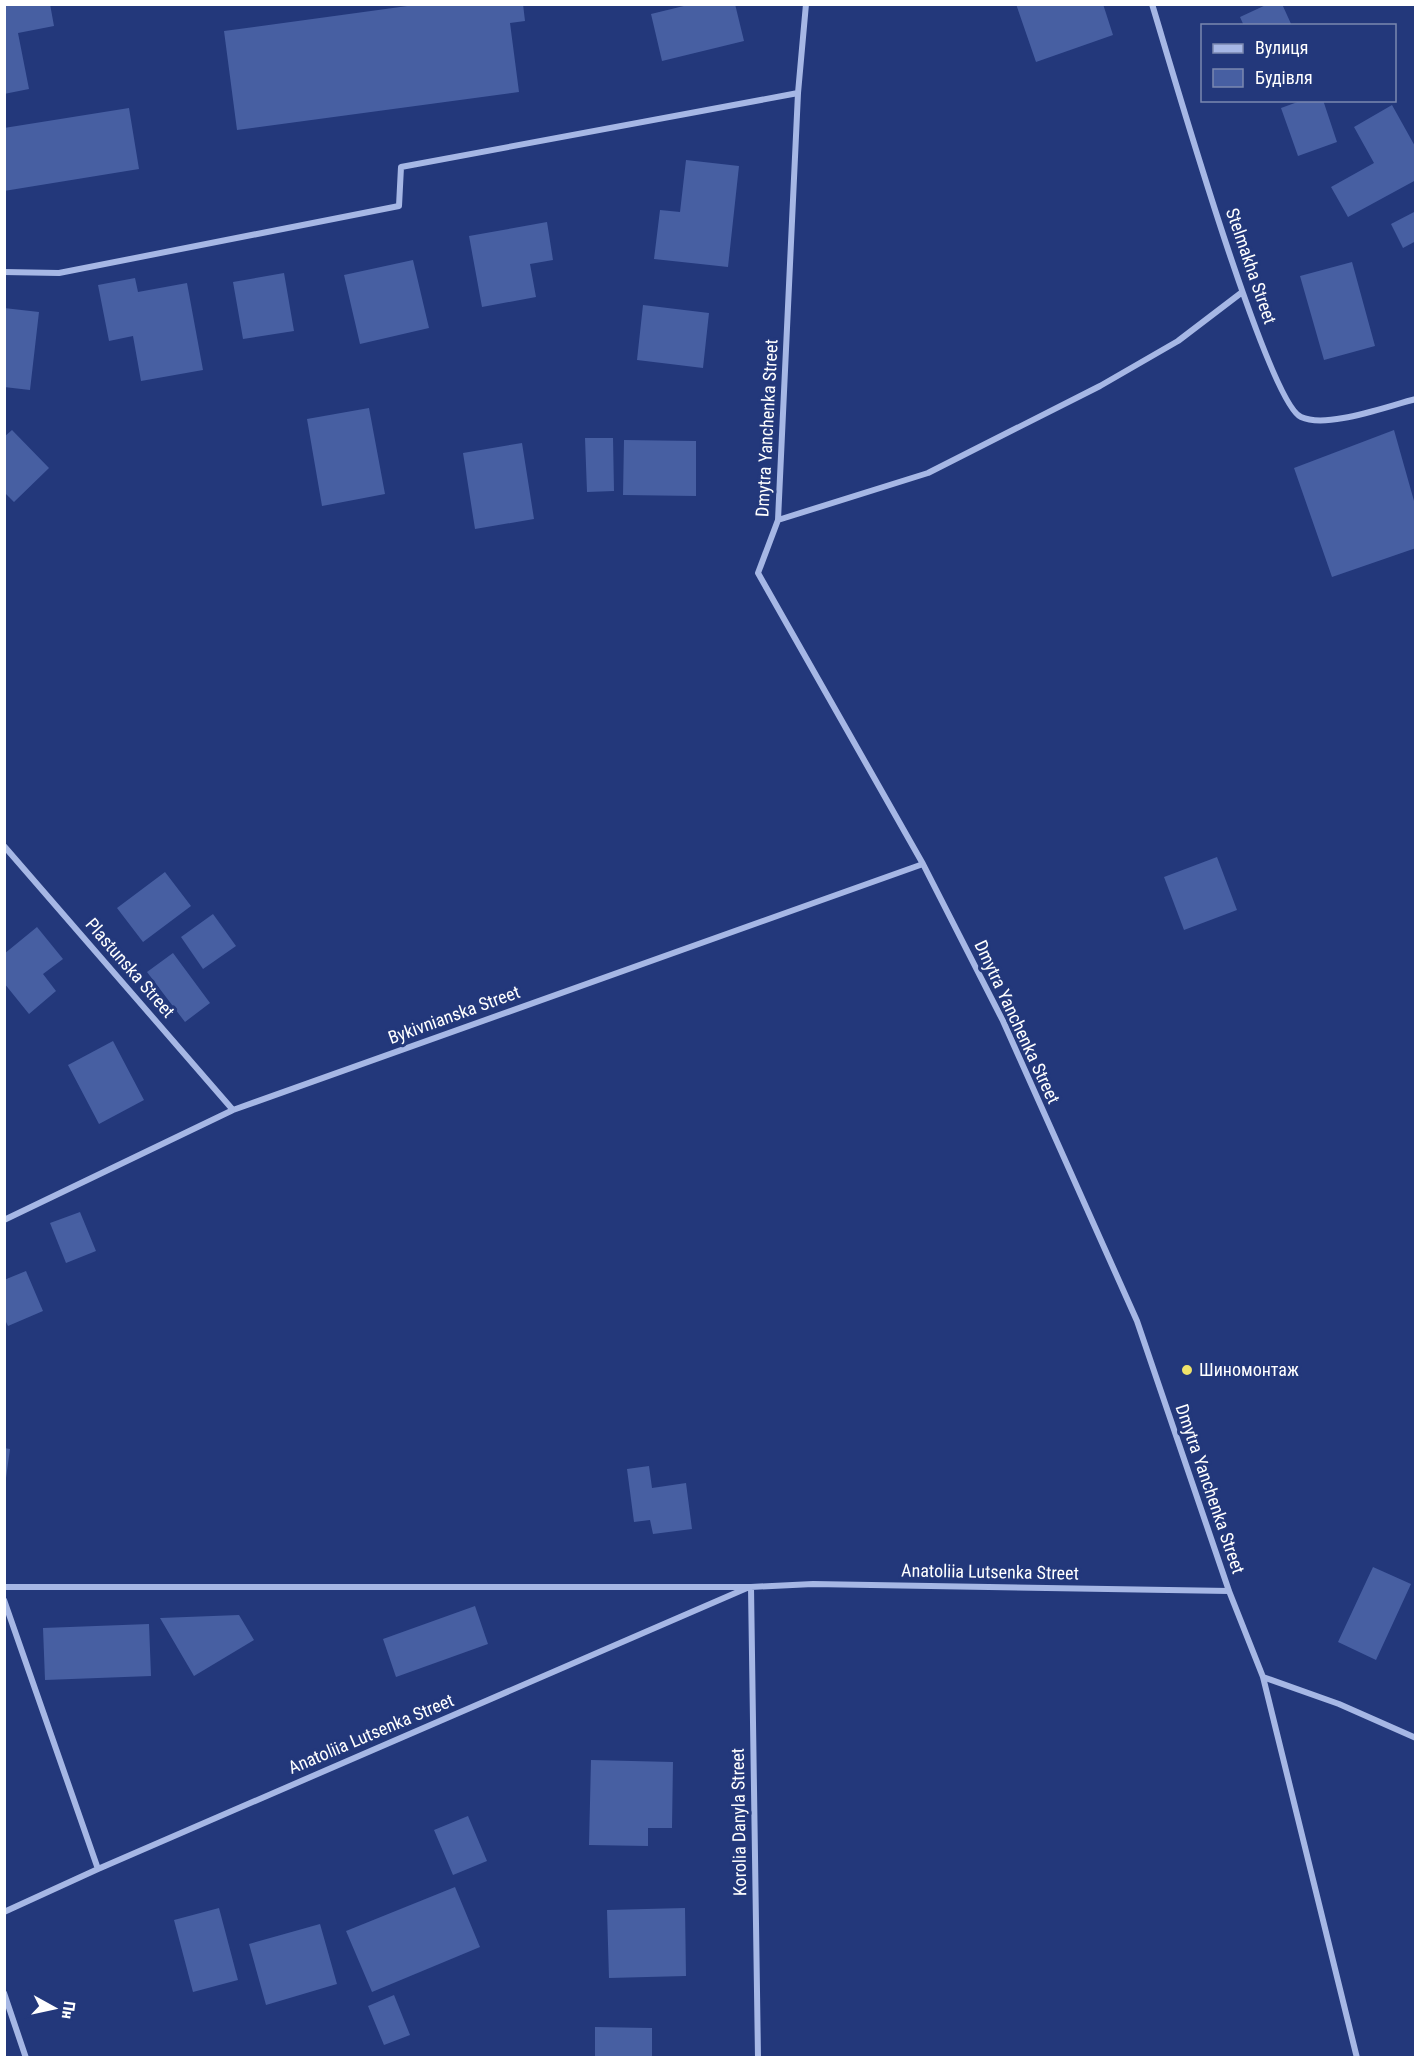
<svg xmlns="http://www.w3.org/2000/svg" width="1420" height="2062" font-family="'Roboto Condensed',sans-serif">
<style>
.building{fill:#475fa2}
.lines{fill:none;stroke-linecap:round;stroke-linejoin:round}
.minor{stroke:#a6b7e5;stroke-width:6}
.poi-dot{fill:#f0e36a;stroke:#23387b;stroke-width:2}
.labels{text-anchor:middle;stroke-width:6;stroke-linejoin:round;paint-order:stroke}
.street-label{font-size:18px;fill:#fff;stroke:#23387b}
.poi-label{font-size:18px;fill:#fff;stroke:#23387b;text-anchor:start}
</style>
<rect width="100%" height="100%" fill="#23387b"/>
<path class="building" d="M4,4h46l4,22 -36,7 11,56 -25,5z
M422,4h101l2,17 -15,2 9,69 -282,38 -13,-99z
M692,4h43l9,37 -82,20 -11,-47z
M1016,4h87l10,31 -77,27z
M1268,4h14l10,22h-48l-4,-9z
M1303,100h20l14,42 -39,14 -17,-48z
M1392,105l24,43v32l-68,37 -17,-30 43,-24 -20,-36z
M129,108l10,61 -135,22v-63z
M686,160l53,6 -11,101 -74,-8 6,-49 20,2z
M1416,211v30l-13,7 -12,-24z
M547,222l6,38 -23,4 6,33 -54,10 -13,-71z
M413,260l16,68 -69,16 -16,-69z
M1352,262l23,84 -51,14 -24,-84z
M284,273l10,58 -51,8 -10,-57z
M135,278l3,14 49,-9 16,87 -62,11 -8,-45 -24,5 -11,-56z
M643,305l66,8 -6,55 -66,-8z
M4,308l35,4 -9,78 -26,-3z
M369,408l16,86 -63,12 -15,-87z
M12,430l37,38 -35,34 -10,-10v-55z
M1394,430l22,78v40l-84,29 -38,-109z
M585,438h28l1,53 -27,1z
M624,440l72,1v55l-73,-1z
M522,443l12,76 -59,10 -12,-76z
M1217,857l20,53 -53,20 -20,-53z
M165,872l26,34 -48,36 -26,-34z
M213,914l23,32 -33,23 -22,-32z
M37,927l26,32 -20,15 13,17 -27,23 -25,-31v-29z
M173,953l37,50 -25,19 -38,-50z
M113,1041l31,59 -45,24 -31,-59z
M80,1212l16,39 -30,12 -16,-40z
M26,1271l17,40 -35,15 -4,-8v-38z
M4,1448l6,1 -4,29h-2z
M649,1466l3,22 34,-5 6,46 -39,5 -3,-14 -16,2 -7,-53z
M1373,1567l38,17 -35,76 -38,-18z
M475,1606l13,38 -92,33 -13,-38z
M239,1615l15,25 -60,36 -34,-58z
M149,1624l2,52 -106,4 -2,-52z
M591,1760l82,2 -1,66h-24v18l-59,-1z
M468,1816l19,45 -34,14 -19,-45z
M455,1887l25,60 -108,45 -26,-61z
M219,1908l19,72 -45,12 -19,-72z
M685,1908l1,68 -77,2 -2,-68z
M320,1924l17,60 -71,21 -17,-61z
M394,1995l16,40 -26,10 -16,-39z
M595,2027l57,1v30h-57z"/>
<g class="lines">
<path class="minor" d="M806,4l-8,89 -20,427 -20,53 165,291 80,157 134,300 92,270 34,86 94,381
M1152,4c17,55 115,398 149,413 26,12 86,-11 115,-18
M4,272l55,1 340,-67 2,-39 397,-74
M778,520l150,-47 172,-87 78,-45 63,-48
M4,846l229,264
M4,1220l229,-110 690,-246
M4,1587h747l62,-3 416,7
M751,1587l7,471
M4,1600l94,269
M1263,1677l76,27 77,34
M4,1912l94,-43 649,-281
M4,1993l22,65"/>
</g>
<circle class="poi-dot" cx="1187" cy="1370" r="6"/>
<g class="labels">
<g class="street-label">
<text transform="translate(1251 266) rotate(71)" y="6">Stelmakha Street</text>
<text transform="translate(767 428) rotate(-87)" y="6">Dmytra Yanchenka Street</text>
<text transform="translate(130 968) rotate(49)" y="6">Plastunska Street</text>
<text transform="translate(454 1015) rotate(-20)" y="6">Bykivnianska Street</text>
<text transform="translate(1017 1022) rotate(65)" y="6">Dmytra Yanchenka Street</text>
<text transform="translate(1210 1489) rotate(71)" y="6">Dmytra Yanchenka Street</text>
<text transform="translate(990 1572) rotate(1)" y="6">Anatoliia Lutsenka Street</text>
<text transform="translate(371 1734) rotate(-23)" y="6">Anatoliia Lutsenka Street</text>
<text transform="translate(739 1822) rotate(-91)" y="6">Korolia Danyla Street</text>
</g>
<g class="poi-label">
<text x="1199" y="1376">Шиномонтаж</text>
</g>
</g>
<rect width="1420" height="2062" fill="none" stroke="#ffffff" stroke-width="12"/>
<rect x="1201" y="24" width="195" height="78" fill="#23387b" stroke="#7b88b0" stroke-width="1.5"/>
<rect x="1213" y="44" width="30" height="9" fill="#a6b7e5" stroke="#7b88b0" stroke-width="1.5"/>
<text x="1255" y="54" font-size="18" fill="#ffffff">Вулиця</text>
<rect x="1213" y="69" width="30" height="18" fill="#475fa2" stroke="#7b88b0" stroke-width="1.5"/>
<text x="1255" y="84" font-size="18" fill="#ffffff">Будівля</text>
<g transform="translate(54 2008) rotate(98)" stroke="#23387b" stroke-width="4.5" paint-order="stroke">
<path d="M0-4.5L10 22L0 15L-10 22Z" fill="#ffffff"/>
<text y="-9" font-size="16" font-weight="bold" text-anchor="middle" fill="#ffffff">Пн</text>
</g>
</svg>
